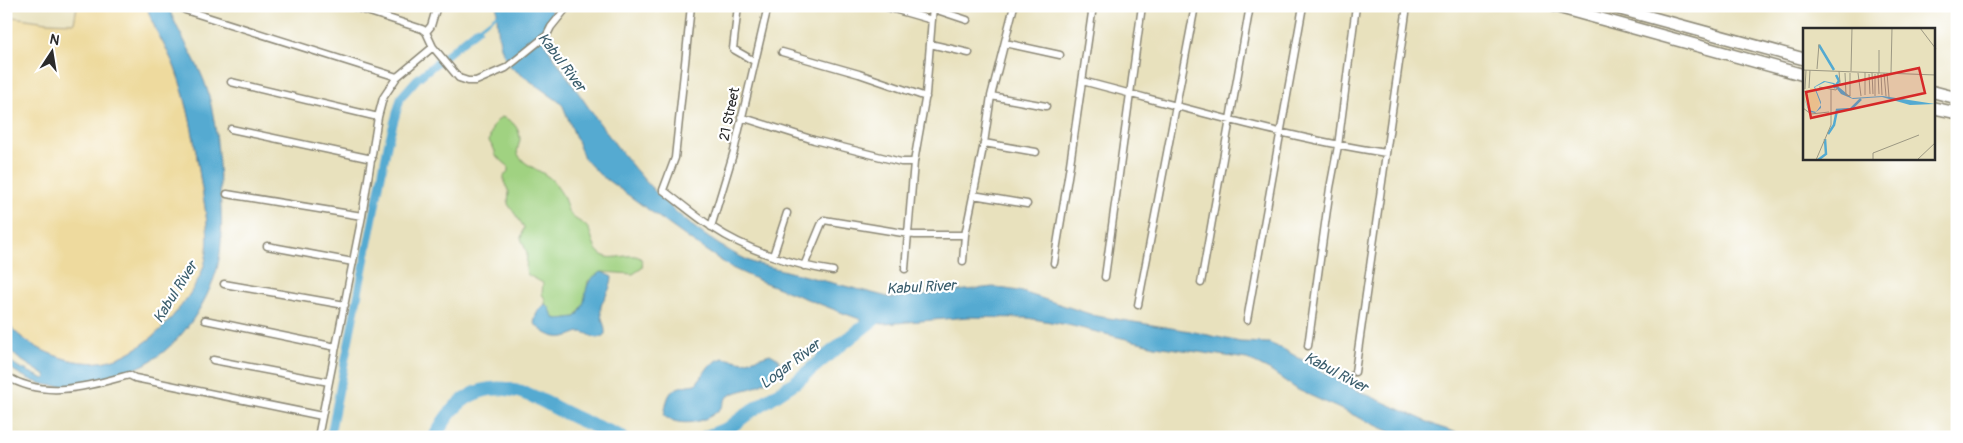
<svg xmlns="http://www.w3.org/2000/svg" width="1963" height="443" font-family="Pangolin,sans-serif">
<style>
.green{fill:#a0d281;stroke:#667e56}
.sand{fill:#eeda9e;stroke:#8c8264}
.water{fill:#54aad1;stroke:#406a7e}
.lines{fill:none;stroke-linecap:round;stroke-linejoin:round}
.stream{stroke:#54aad1;stroke-width:2.5}
.canal{stroke:#54aad1;stroke-width:8}
.river{stroke:#54aad1;stroke-width:14}
.minor-casing{stroke:#8a8674;stroke-width:9}
.trunk-casing{stroke:#8a8674;stroke-width:14}
.minor{stroke:#fff;stroke-width:6}
.trunk{stroke:#fff;stroke-width:11}
.labels{text-anchor:middle;stroke-width:4.5;stroke-linejoin:round;paint-order:stroke}
.street-label{font-size:14px;fill:#2b2b2b;stroke:#fff}
.water-label{font-size:15px;font-style:italic;fill:#3b5e6d;stroke:#fff}
.inset-river{fill:none;stroke:#54aad1;stroke-width:2.5}
.inset-road{fill:none;stroke:#9c9883;stroke-width:1}
.view{fill:#d62828;fill-opacity:0.15;stroke:#d62828;stroke-width:2.5}
.inset-edge{fill:none;stroke:#2b2b2b;stroke-width:2.5}
</style>
<rect width="100%" height="100%" fill="#fff"/>
<filter id="ink" filterUnits="userSpaceOnUse"><feTurbulence type="fractalNoise" baseFrequency=".02" numOctaves="2"/><feDisplacementMap in="SourceGraphic" scale="10" xChannelSelector="R" yChannelSelector="G"/><feConvolveMatrix kernelMatrix="1 2 1 2 8 2 1 2 1" color-interpolation-filters="sRGB"/></filter>
<filter id="wash" filterUnits="userSpaceOnUse"><feTurbulence type="fractalNoise" baseFrequency=".0096" numOctaves="4" result="noise"/><feDisplacementMap in="SourceGraphic" scale="20" xChannelSelector="R" yChannelSelector="G"/><feGaussianBlur stdDeviation="1.12" result="paint"/><feColorMatrix in="noise" values="0 0 0 0 0 0 0 0 0 0 0 0 0 0 0 0 0 1.4 0 .05"/><feComposite in="paint" operator="in"/></filter>
<g filter="url(#wash)">
<rect width="100%" height="100%" fill="#e8e1bd"/>
<path class="green" d="M501,117c10,2 18,10 19,21 0,7 -5,12 -1,18 7,11 25,15 34,25 4,6 10,13 12,20 2,5 2,10 6,14 4,5 11,7 15,11 9,9 4,26 21,31 10,3 40,-10 35,11l-9,6 -31,-2 -14,9 -3,21 -9,15 -17,2 -5,-1 -5,-11 -4,-3v-5l-3,-5 1,-11 -15,-8 -2,-5 1,-17 -6,-15 3,-11 -16,-23 1,-12 -5,-10v-6l4,-5v-5l-13,-11v-4l-6,-10 4,-16z"/>
<path class="sand" d="M77,6h70c5,22 20,41 28,62 14,37 20,76 26,115 4,26 11,56 3,83 -6,18 -19,36 -32,51 -17,21 -45,42 -72,45 -31,4 -76,-15 -94,-41v-305l41,6 27,1z"/>
<path class="water" d="M147,6h21c11,30 31,56 40,86 8,31 11,62 12,94 1,27 4,56 -3,83 -10,34 -34,72 -65,91 -9,6 -20,10 -31,14 -23,8 -54,16 -78,10 -13,-3 -26,-11 -37,-19v-7l11,8 27,13 2,-1v-2l-28,-18 -12,-11v-26c18,26 63,45 94,41 27,-3 55,-24 72,-45 13,-15 26,-33 32,-51 8,-27 1,-57 -3,-83 -6,-39 -12,-78 -26,-115 -8,-21 -23,-40 -28,-62z
M497,6h51l4,6 -9,25 2,7c57,82 113,178 209,219l138,35 101,-11 26,4 77,25 94,15 50,11 29,1 14,6 69,39 87,39 31,10h-68l-104,-47 -29,-20 -22,-11 -92,-13 -87,-21 -41,-7 -59,-1 -84,7 -16,-2 -25,-9 -85,-33 -26,-12 -36,-24 -97,-70 -15,-16 -21,-52 -5,-5 -46,-33c-14,-15 -15,-42 -15,-62z
M602,272l10,5c-1,14 -7,17 -11,29 -2,10 5,19 4,28 -10,10 -14,-2 -25,-2 -5,1 -10,4 -15,5 -13,2 -23,-5 -31,-14l3,-11 8,-8 4,3 5,11 5,1 17,-2c16,-19 2,-35 26,-45z
M770,354l9,5 1,10c-8,8 -16,14 -25,18 -8,3 -19,4 -26,9 -5,3 -5,8 -8,12 -14,15 -41,20 -57,8 4,-25 6,-29 32,-32l13,-18 9,-6 5,-2 21,4z"/>
<g class="lines">
<path class="stream" d="M478,29l21,-16"/>
<path class="canal" d="M330,437l58,-294 13,-46 16,-18 61,-50"/>
<path class="river" d="M435,437c19,-39 48,-59 92,-43 14,5 28,14 41,20 17,9 36,15 53,23
M706,437l23,-9 22,-17 46,-30 31,-26 56,-44"/>
</g>
</g>
<g filter="url(#ink)">
<g class="lines">
<defs>
<path id="minor" d="M351,6l71,23 4,3 7,15 26,31 9,3h8l30,-13 41,-33 4,-8 17,-21
M691,6l-16,152 -12,32c16,12 32,26 49,37 34,23 81,38 121,44
M738,6l-5,43 21,12
M883,6l49,14
M934,9l33,11
M185,10l212,67
M426,32l5,-6 6,-20
M1005,43l55,12
M930,44l39,9
M782,52l77,22 67,23
M1082,81c101,26 201,56 304,72
M231,82l147,35
M991,96l55,10
M741,117l73,23 87,22h13
M231,129l141,30
M984,143l52,9
M227,194l135,22
M973,195l54,9
M711,227l23,-76 34,-145
M267,246l86,16
M773,256l14,-43
M963,261l2,-26 19,-92 7,-47 23,-90
M1054,263l15,-92 24,-165
M804,266l17,-41 3,-5 91,15h50
M905,269l9,-107 12,-68 7,-88
M1105,277l37,-271
M1201,283l49,-277
M224,284l121,21
M1138,305l57,-299
M205,320l131,27
M1247,320l56,-314
M1308,346l22,-158 8,-42 18,-140
M213,360l116,22
M1355,372l52,-366
M6,376c39,24 83,10 123,-1l6,3 187,38
M318,437l44,-221 16,-99 5,-19 14,-21 36,-30"/>
<path id="trunk" d="M1554,6l250,69
M1609,6l195,53
M1934,92l23,6
M1934,108l23,5"/>
</defs>
<use href="#minor" class="minor-casing"/>
<use href="#trunk" class="trunk-casing"/>
<use href="#minor" class="minor"/>
<use href="#trunk" class="trunk"/>
</g>
</g>
<g class="labels">
<g class="street-label">
<text transform="translate(729 114) rotate(-78)" y="5">21 Street</text>
</g>
<g class="water-label">
<text transform="translate(562 62) rotate(53)" y="5">Kabul River</text>
<text transform="translate(921 287) rotate(-3)" y="5">Kabul River</text>
<text transform="translate(175 292) rotate(-58)" y="5">Kabul River</text>
<text transform="translate(790 364) rotate(-37)" y="5">Logar River</text>
<text transform="translate(1336 372) rotate(28)" y="5">Kabul River</text>
</g>
</g>
<g transform="translate(1803 28)">
<rect width="132" height="132" fill="#e8e1bd"/>
<path d="M7,60h4l6,15 -4,9 -7,-2 -6,-15 7,-3z" fill="#eeda9e"/>
<path d="M21,53l10,2 18,15 31,-2 52,8 -25,1 -28,-8 -29,2 -12,-5 -8,-10 -8,-2 -10,5 6,15v6l-6,5 -6,-1 -6,-17 6,15 7,2 5,-7 -7,-18z" fill="#54aad1"/>
<path class="inset-river" d="M16,17l15,25M31,60l5,-7 -3,-6M25,106l6,-9 3,-15 14,-1 10,-10M15,132l8,-6 -1,-15"/>
<path class="inset-road" d="M117,0l16,21M14,41l2,-25M0,42l133,5M48,43l1,-43M42,45l1,22 4,1M55,45l3,23M69,45l1,21M75,45l1,21M76,45v-23M81,45l2,23M84,45l2,24M88,45l1,-45M66,46l1,20M72,46v22M78,46l1,21M16,59l17,3 4,-7 -1,-12M6,60l1,-18M2,61l1,-19M62,67v-23M47,68v-23M0,80l8,6 18,-2M13,132l15,-35v-36M70,132v-7l46,-18M114,132l19,-18"/>
<path class="view" d="M116,40l6,25 -114,25 -5,-26z"/>
<rect width="132" height="132" class="inset-edge"/>
</g>
<rect width="1963" height="443" fill="none" stroke="#fff" stroke-width="25"/>
<g transform="translate(52 52) rotate(12)" stroke="#ffffff" stroke-width="4" paint-order="stroke">
<path d="M0-4L9 19L0 12L-9 19Z" fill="#2b2b2b"/>
<text y="-8" font-size="14" font-weight="bold" text-anchor="middle" fill="#2b2b2b">N</text>
</g>
</svg>
